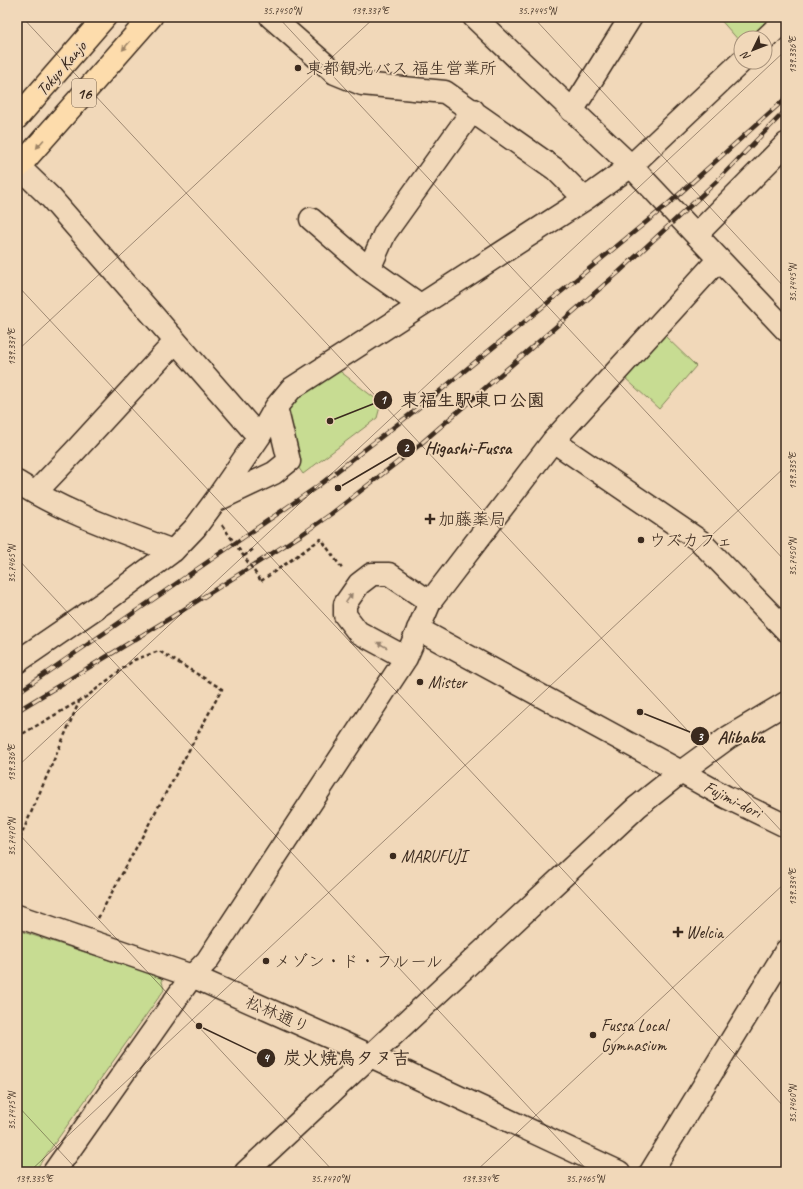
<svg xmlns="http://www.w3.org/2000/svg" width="803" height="1189" font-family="Caveat,'Klee One',sans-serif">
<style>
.green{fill:#c7dc92;stroke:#818358}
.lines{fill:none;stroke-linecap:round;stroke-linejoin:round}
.minor-casing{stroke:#3b2a1e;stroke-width:25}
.highway-casing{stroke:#3b2a1e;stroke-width:25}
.path{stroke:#3b2a1e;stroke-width:2.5;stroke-dasharray:4 3;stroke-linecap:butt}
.minor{stroke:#f1d8b9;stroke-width:22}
.highway{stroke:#fddcac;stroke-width:22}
.rail-casing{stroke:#3b2a1e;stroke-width:4.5}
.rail{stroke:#f1d8b9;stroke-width:3;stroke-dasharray:9;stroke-linecap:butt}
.path-bridge{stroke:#3b2a1e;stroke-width:2.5;stroke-dasharray:4 3;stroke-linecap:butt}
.oneway{fill:#9c8365}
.oneway2{fill:#96816c}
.ticks{fill:none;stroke:#3b2a1e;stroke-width:1;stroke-opacity:0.45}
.poi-dot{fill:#3b2a1e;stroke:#f1d8b9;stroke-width:1.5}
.labels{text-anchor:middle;stroke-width:3.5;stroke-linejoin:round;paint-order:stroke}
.shield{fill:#f1d8b9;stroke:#725e4c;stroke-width:1}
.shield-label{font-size:16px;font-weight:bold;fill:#3b2a1e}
.street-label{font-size:17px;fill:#3b2a1e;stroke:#f1d8b9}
.poi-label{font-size:17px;fill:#3b2a1e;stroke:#f1d8b9;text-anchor:start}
.leader{fill:none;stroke:#3b2a1e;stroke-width:1.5}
.callout-dot{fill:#3b2a1e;stroke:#f1d8b9;stroke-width:1.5}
.mark-label{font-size:12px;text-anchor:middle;font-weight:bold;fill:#fff}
.callout-label{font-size:18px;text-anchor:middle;font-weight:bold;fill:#3b2a1e;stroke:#f1d8b9;stroke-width:3.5;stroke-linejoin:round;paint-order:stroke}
.neatline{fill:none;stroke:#3b2a1e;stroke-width:1.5}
.ticks-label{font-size:10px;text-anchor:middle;fill:#3b2a1e}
</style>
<rect width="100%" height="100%" fill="#f1d8b9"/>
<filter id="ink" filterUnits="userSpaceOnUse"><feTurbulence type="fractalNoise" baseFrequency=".025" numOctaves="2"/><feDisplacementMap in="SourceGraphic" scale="8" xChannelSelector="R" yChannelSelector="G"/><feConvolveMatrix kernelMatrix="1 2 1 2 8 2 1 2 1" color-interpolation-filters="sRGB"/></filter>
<g filter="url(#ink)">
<path class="green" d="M718,17h58l-22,21h-13v5z
M663,334l33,32 -37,43 -35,-32z
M337,369l44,34 -4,15 -74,56 -12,-17 -4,-41 2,-8 8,-12z
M17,930l144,47 3,13 -130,182h-17z"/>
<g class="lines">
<defs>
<path id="minor" d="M271,17l64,56 27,11 83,8 110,77 30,30
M474,17l157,149 155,164
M765,39l21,-20
M572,111l59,-94
M19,167l32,31 208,239
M311,219l58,50
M696,235l90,-91
M420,305l-51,-36 16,-36 88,-123
M553,441l147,100 86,89
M17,482c48,31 103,49 156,69l-70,52 -86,59
M35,493l39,-41 101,-110
M215,501l59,-28 15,-12 -13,-54
M173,551l22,-23 20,-27 44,-64 17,-30 15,-18 294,-190 46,-33 110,-104
M418,629l263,143 45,25 60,29
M406,658l-48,-26 -13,-17v-11l14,-20 13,-10h17l41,28
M17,916l175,60 151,67 276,129
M54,1172l138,-196 15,-15 199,-303 24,-56 123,-161 166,-182
M246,1172l391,-365 44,-35 48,-35 57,-34
M651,1172l135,-221"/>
<path id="highway" d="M17,118l88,-101
M17,169l134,-152"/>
</defs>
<use href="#minor" class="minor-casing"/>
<use href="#highway" class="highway-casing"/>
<path class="path" d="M244,556l11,-8
M261,581l60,-42 22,31
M17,737l69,-40 48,-37 25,-9 63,38 -125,231
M17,845l62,-143"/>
<use href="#minor" class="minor"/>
<use href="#highway" class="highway"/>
<defs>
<path id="rail" d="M17,693l301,-207 117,-91 232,-190 119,-107
M17,711l155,-94 129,-82 30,-21 86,-67 202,-175 98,-91 69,-71"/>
</defs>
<use href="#rail" class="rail-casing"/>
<use href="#rail" class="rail"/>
<path class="path-bridge" d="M222,525l39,56"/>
</g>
<defs><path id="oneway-solid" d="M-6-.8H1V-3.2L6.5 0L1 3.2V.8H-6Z"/></defs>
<g class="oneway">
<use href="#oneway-solid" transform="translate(126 46) rotate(131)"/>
<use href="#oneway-solid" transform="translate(40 144) rotate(131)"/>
</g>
<g class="oneway2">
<use href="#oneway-solid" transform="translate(349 598) rotate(-55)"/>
<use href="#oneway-solid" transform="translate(382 645) rotate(-151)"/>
</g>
</g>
<path class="ticks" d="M22,17l764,819M278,17l508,545M533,17l253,272M17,285l769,824M17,351l358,-334M17,558l572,614M17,767l769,-717M17,832l317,340M17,1105l62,67M29,1172l757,-706M475,1172l311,-290"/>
<g class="poi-dot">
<circle cx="298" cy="68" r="4"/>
<path d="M428 513h4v4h4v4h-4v4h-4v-4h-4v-4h4z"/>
<circle cx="641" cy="540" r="4"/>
<circle cx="420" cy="682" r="4"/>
<circle cx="393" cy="856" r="4"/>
<path d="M676 926h4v4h4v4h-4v4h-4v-4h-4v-4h4z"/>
<circle cx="266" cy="961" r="4"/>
<circle cx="593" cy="1035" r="4"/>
</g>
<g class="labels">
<rect class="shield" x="72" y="79" width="24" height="28" rx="3"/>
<g class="shield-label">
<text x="84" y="99">16</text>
</g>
<g class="street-label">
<text transform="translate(61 68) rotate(-49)" y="6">Tokyo Kanjo</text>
<text transform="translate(733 799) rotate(27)" y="6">Fujimi-dori</text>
<text transform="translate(278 1014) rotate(24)" y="6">松林通り</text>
</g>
<g class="poi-label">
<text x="306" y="74">東都観光バス 福生営業所</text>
<text x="438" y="525">加藤薬局</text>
<text x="649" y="546">ウズカフェ</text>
<text x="428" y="688">Mister</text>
<text x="401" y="862">MARUFUJI</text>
<text x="686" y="938">Welcia</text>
<text x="274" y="967">メゾン・ド・フルール</text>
<text x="601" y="1031">Fussa Local<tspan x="601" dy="20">Gymnasium</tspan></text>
</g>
</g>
<path class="leader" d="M330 421L383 400M338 488L406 448M640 712L700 736M199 1026L266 1058"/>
<g class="callout-dot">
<circle cx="330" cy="421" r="4"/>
<circle cx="338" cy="488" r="4"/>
<circle cx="640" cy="712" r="4"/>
<circle cx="199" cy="1026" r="4"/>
<circle cx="383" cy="400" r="10"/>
<circle cx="406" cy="448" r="10"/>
<circle cx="700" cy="736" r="10"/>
<circle cx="266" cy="1058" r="10"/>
</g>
<g class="mark-label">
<text x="383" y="404">1</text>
<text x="406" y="452">2</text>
<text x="700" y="741">3</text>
<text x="266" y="1062">4</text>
</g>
<g class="callout-label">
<text x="473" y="406">東福生駅東口公園</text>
<text x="468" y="454">Higashi-Fussa</text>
<text x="741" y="743">Alibaba</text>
<text x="347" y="1064">炭火焼鳥タヌ吉</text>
</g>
<rect width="803" height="1189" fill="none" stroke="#f1d8b9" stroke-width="44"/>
<g transform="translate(753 50) rotate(227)"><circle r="19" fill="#f1d8b9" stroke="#a8927b"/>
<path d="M0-3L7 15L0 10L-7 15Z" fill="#3b2a1e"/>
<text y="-6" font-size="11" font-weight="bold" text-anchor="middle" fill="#3b2a1e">N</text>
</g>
<rect x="22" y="22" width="759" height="1145" class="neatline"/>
<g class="ticks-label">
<text x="282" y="14">35.7450°N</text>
<text x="370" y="14">139.337°E</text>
<text x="537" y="14">35.7445°N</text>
<text transform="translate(792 55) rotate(-90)" y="4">139.336°E</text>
<text transform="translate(792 283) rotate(-90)" y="4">35.7445°N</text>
<text transform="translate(11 347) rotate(-90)" y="4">139.337°E</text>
<text transform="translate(792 471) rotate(-90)" y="4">139.335°E</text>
<text transform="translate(792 557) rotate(-90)" y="4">35.7450°N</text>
<text transform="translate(11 564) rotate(-90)" y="4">35.7465°N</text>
<text transform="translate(11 763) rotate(-90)" y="4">139.336°E</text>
<text transform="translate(11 837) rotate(-90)" y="4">35.7470°N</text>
<text transform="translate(792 887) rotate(-90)" y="4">139.334°E</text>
<text transform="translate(792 1104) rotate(-90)" y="4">35.7460°N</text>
<text transform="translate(11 1111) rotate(-90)" y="4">35.7475°N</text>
<text x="34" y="1182">139.335°E</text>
<text x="330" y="1182">35.7470°N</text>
<text x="480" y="1182">139.334°E</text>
<text x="585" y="1182">35.7465°N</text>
</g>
</svg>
